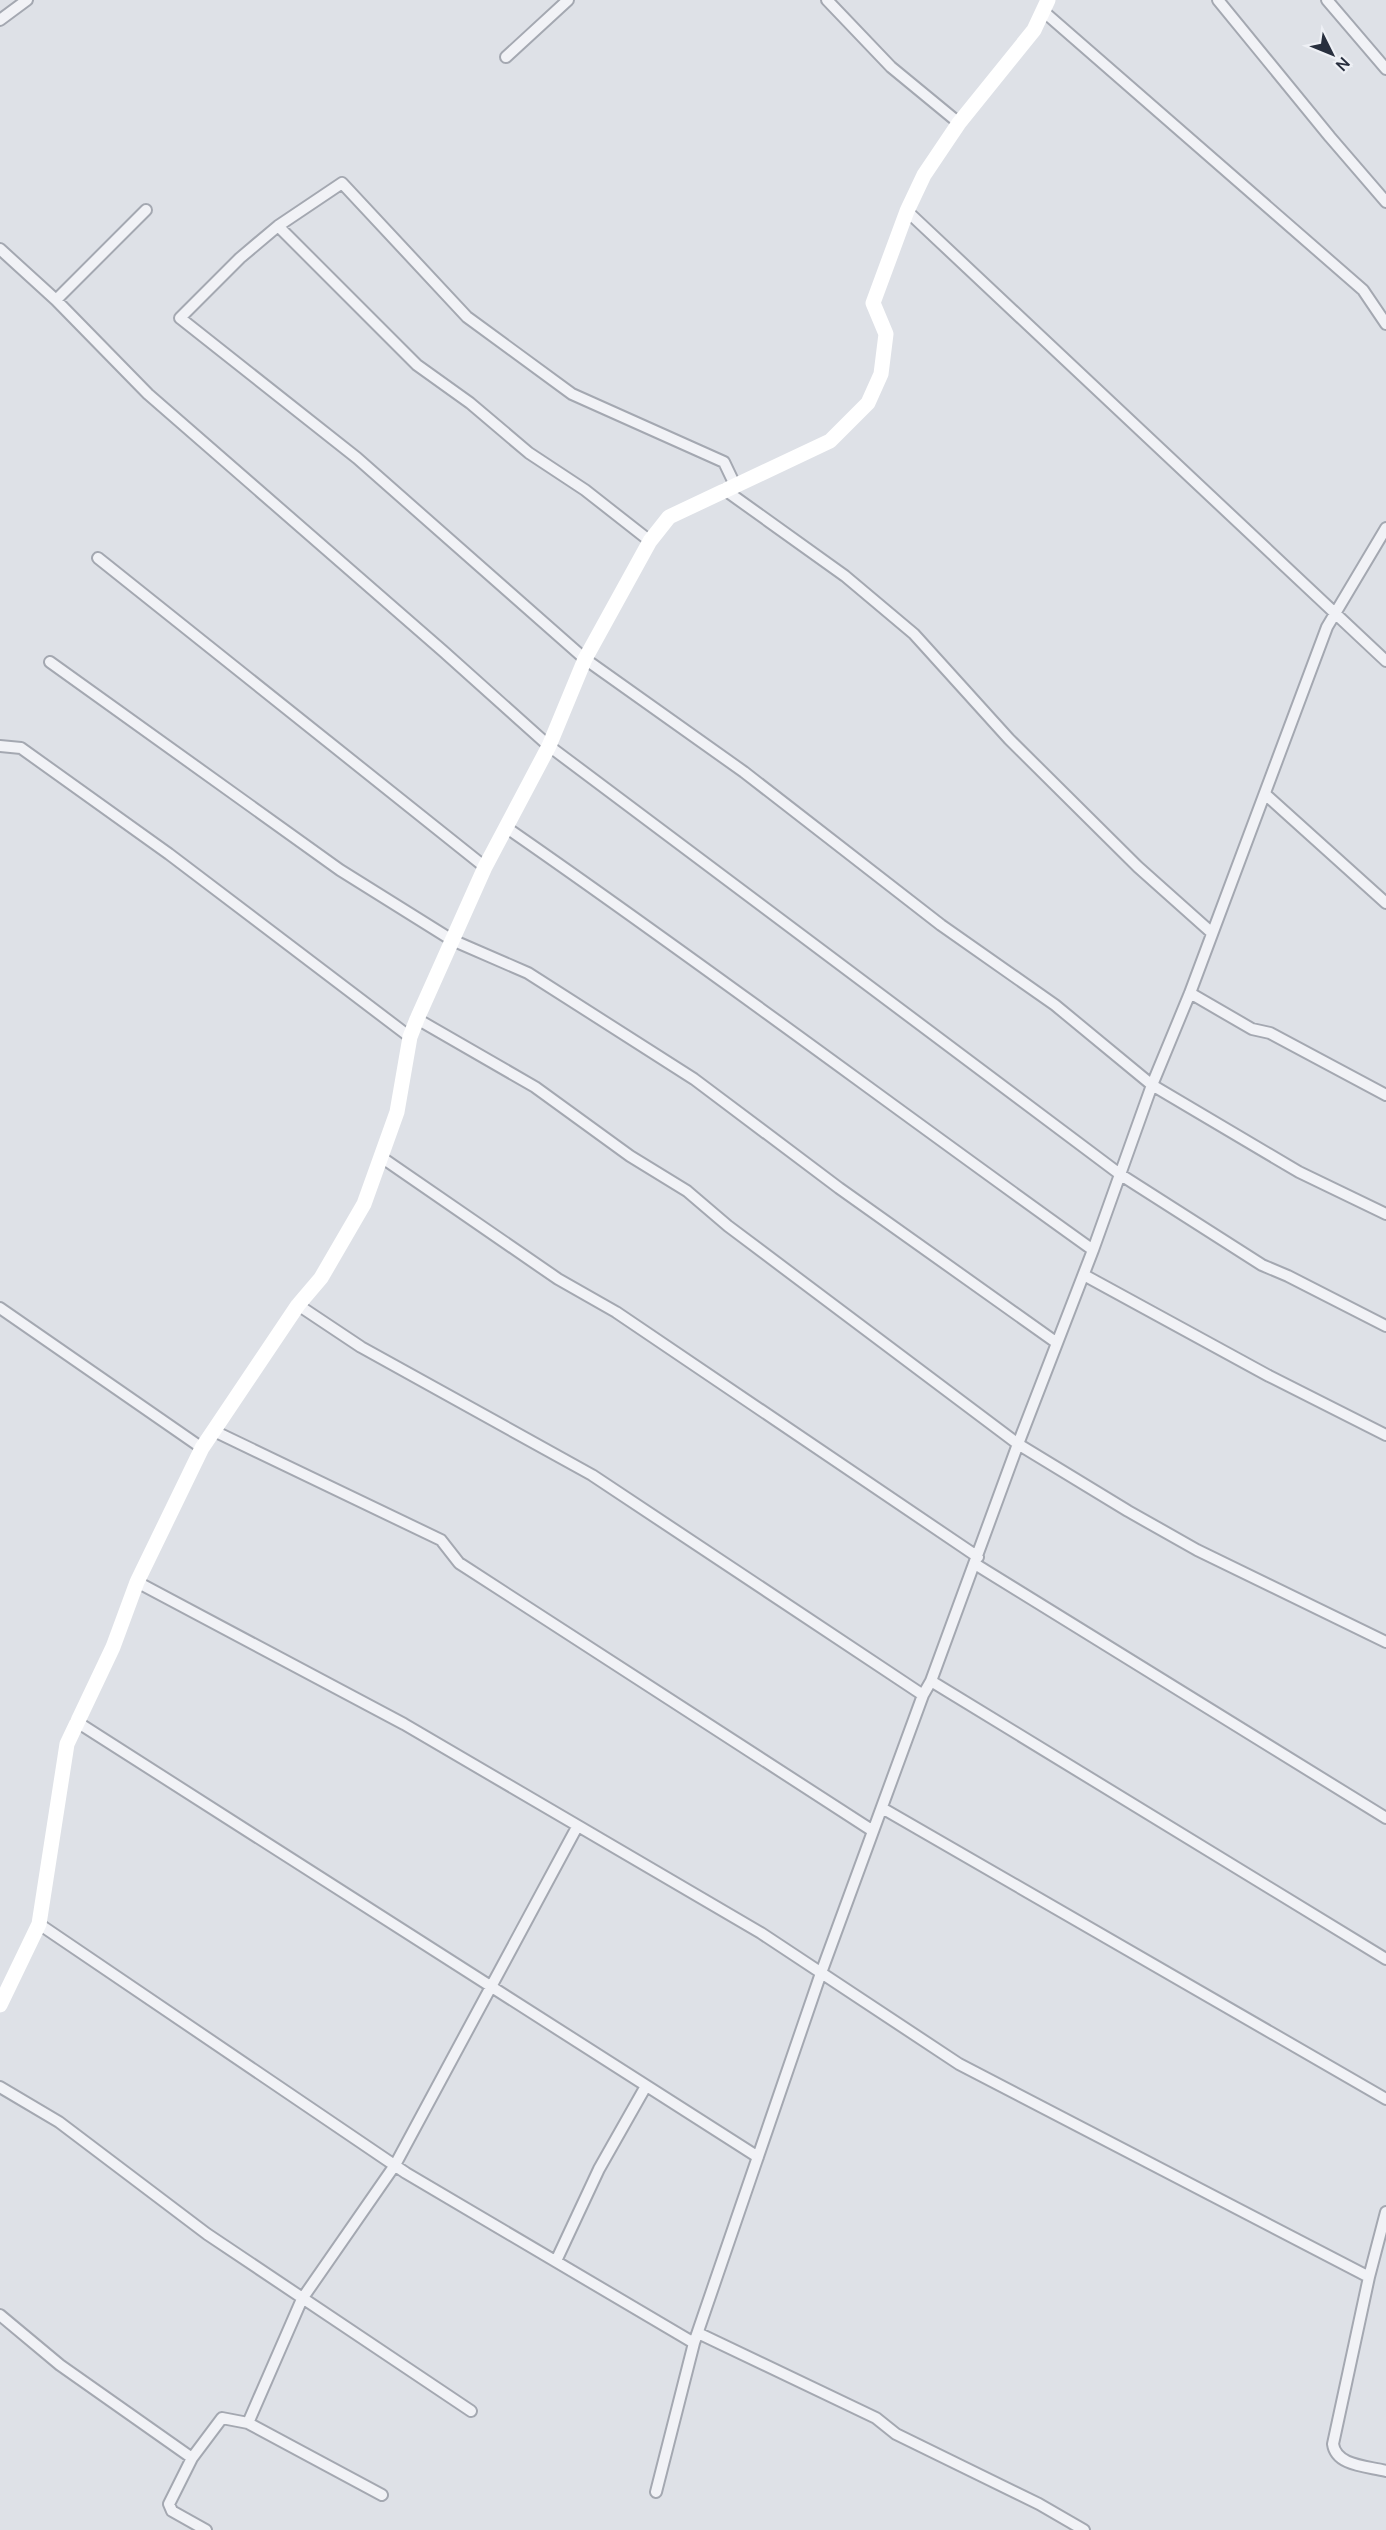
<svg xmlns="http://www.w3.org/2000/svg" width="1386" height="2530" font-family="Manrope,sans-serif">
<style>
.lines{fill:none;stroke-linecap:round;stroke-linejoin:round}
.street-casing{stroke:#a4a8b1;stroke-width:14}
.street{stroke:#f1f2f6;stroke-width:10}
.secondary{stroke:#fff;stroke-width:15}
</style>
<rect width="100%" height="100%" fill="#dee1e7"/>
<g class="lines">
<defs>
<path id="street" d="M827,0l64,67 68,56
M1218,0l112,137 56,65
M1327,0l59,69
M1043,11l320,279 23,34
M0,20l27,-20
M506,57l62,-57
M907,211l479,450
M278,226l139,139 53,38 59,50 56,37 65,51
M0,249l56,51 92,94 295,257 106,95 572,429 141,90 26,11 98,50
M56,300l90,-90
M735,485l-11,-23 -152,-68 -105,-77 -125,-134 -64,43 -38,32 -60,60 177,140 228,201 159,113 197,153 114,80 97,80 147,87 87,42
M725,490l120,86 69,58 95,105 129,128 74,66
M98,558l387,309
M50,662l290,208 112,70 76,33 166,106 145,109 218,155
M0,746l21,2 148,106 241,183
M1265,794l121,109
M507,828c198,137 390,282 586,422
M1190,993l62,36 18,4 116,62
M417,1019l118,68 95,69 57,35 41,35 290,218 110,67 69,39 189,92
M381,1157l177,122 58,33 362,245
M1084,1275l185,101 117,59
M298,1305l63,42 231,128 331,220
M0,1308l202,140
M214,1431l227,109 18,23 414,268
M975,1564l411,254
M137,1582l267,142 357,209 198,131 410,213
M931,1681l455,278
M77,1722l681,435
M882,1808l504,291
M39,1924l367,249 288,170
M0,2087l59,35 148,112 264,177
M1386,2212l-17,65 -36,167c3,22 34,22 53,27
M556,2261l43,-92 47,-83
M0,2315l60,50 132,93
M698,2333l178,85 20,16 143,70 45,26
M248,2423l54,-124 93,-134 182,-338
M656,2492l38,-149 127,-370 102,-278 8,-14 87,-237 75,-194 59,-165 38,-92 137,-366 59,-99
M206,2530l-34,-19 -3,-7 23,-46 30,-40 26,5 134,72"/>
</defs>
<use href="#street" class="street-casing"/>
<use href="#street" class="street"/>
<path class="secondary" d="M0,2005l39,-81 28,-180 46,-97 24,-65 65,-134 96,-143 23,-27 43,-74 33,-92 13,-75 7,-18 68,-152 64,-121 36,-87 65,-118 19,-24 161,-76 38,-38 13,-29 5,-40 -13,-31 34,-92 17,-36 35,-52 75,-93 14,-30"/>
</g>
<g transform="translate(1332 54) rotate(133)" stroke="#eef0f5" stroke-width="4.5" paint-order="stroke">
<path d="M0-4.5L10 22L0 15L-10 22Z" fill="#282f3e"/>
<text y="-9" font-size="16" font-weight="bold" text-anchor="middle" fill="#282f3e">N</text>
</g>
</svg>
